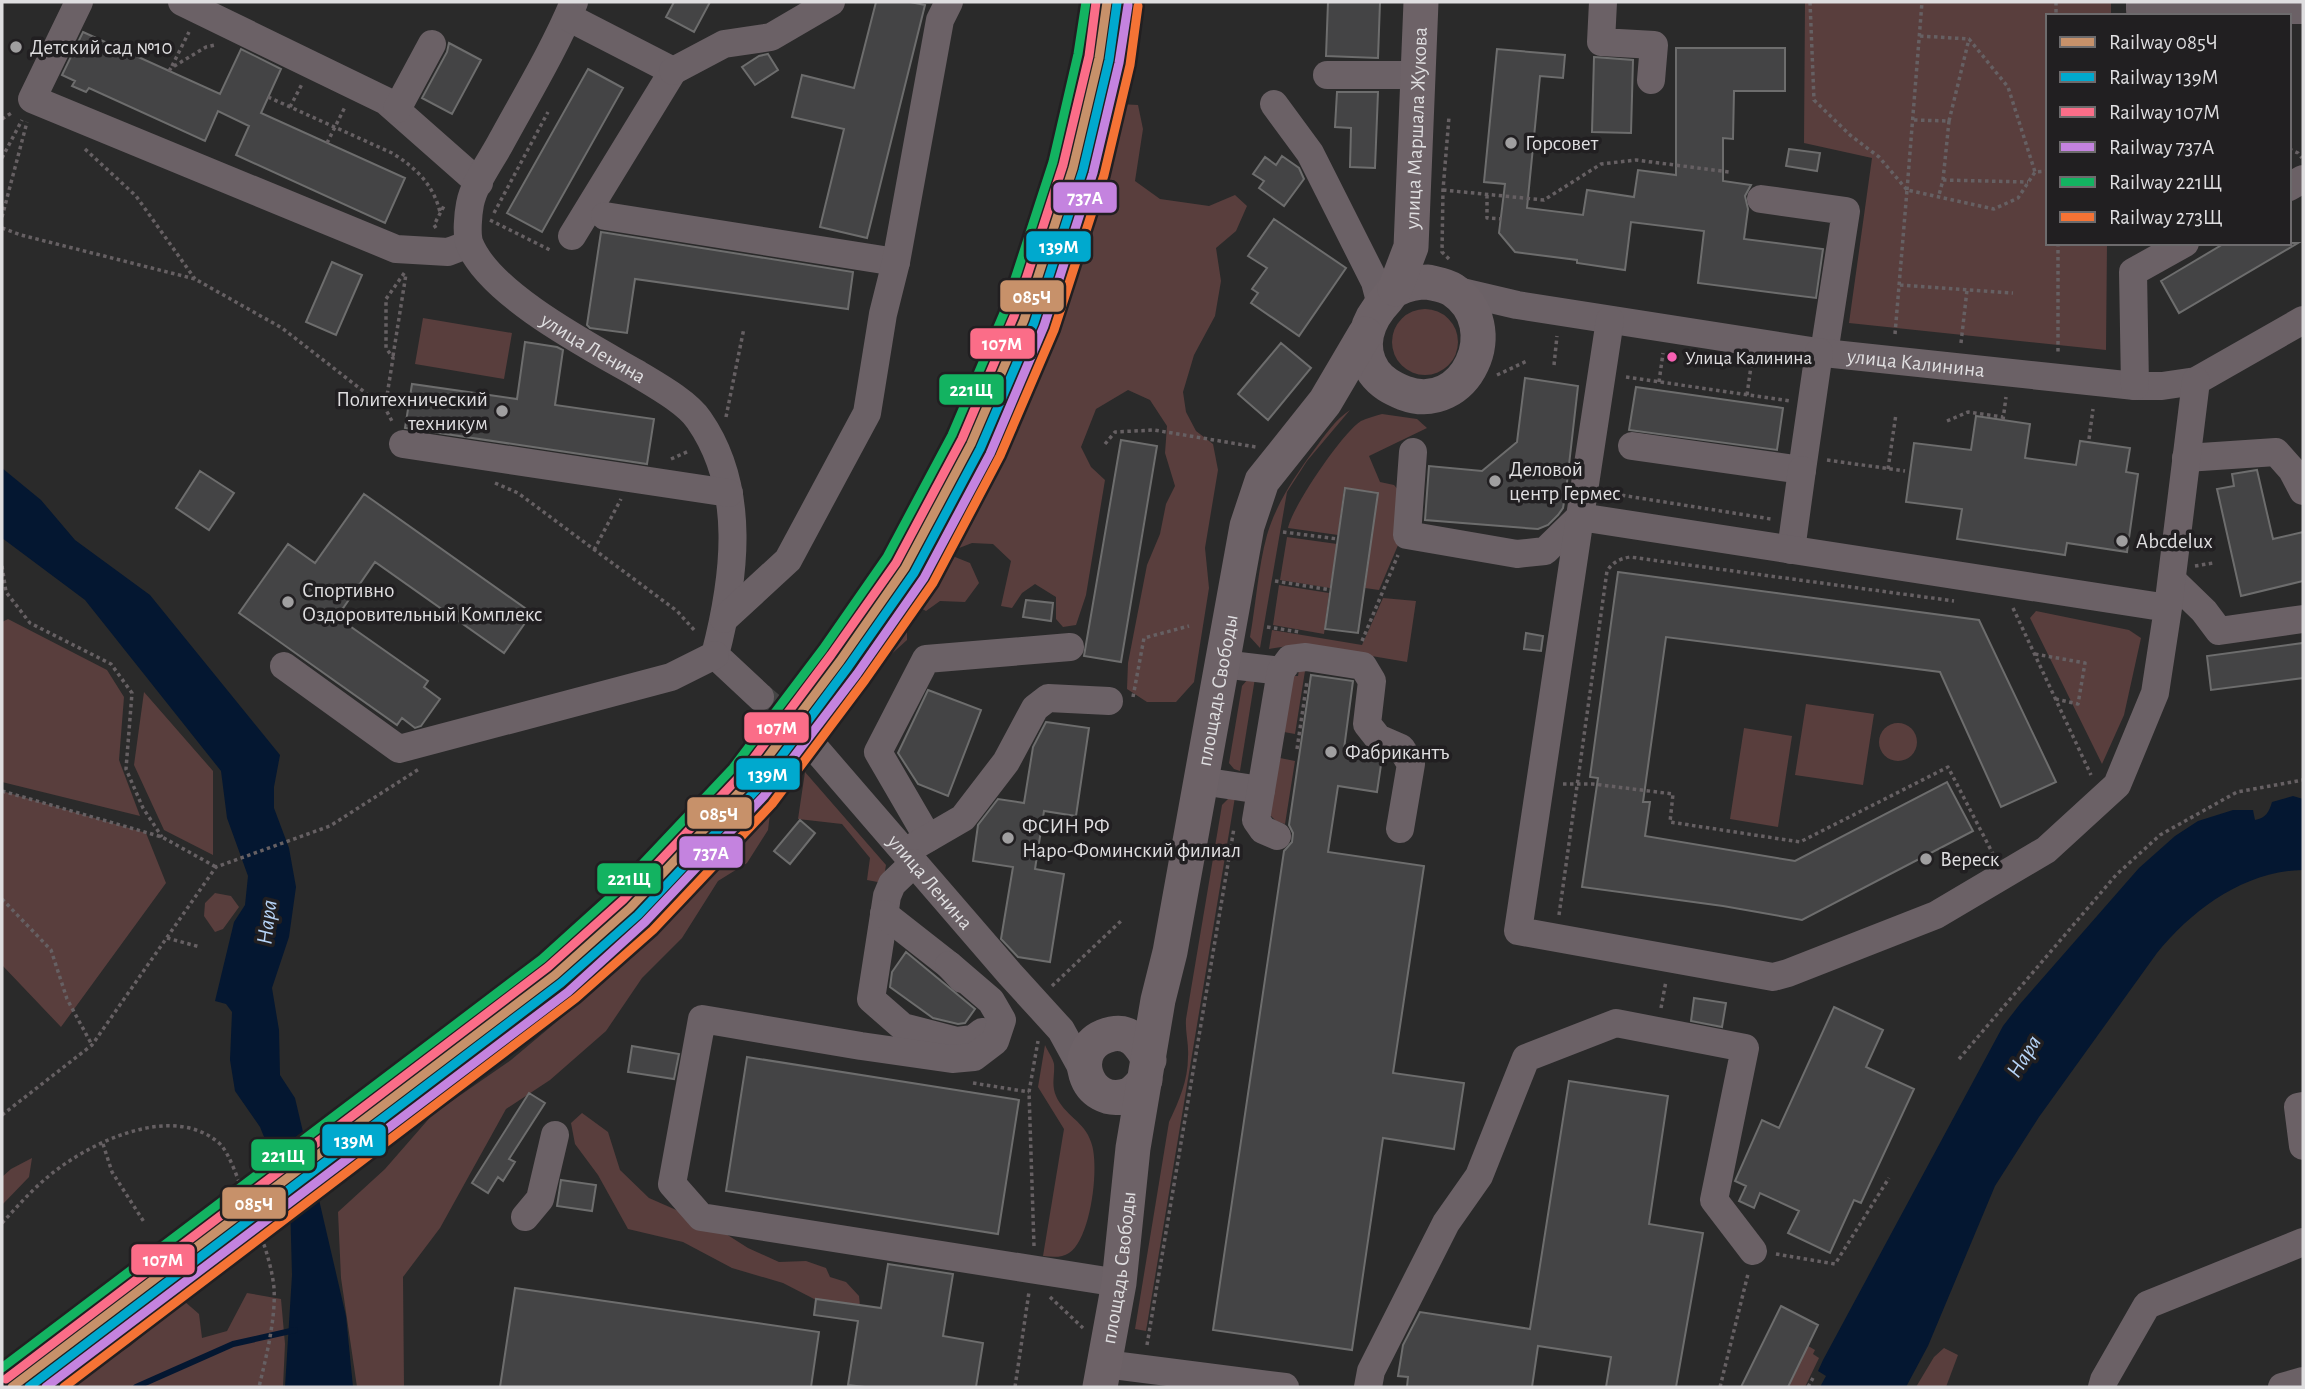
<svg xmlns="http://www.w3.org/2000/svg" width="2305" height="1389" font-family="'Alegreya Sans',sans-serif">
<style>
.green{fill:#593e3d}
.water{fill:#041731}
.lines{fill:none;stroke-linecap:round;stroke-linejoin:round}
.stream{stroke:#041731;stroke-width:6}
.building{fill:#444445;stroke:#6d6d6d;stroke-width:2}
.minor-tunnel{stroke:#454545;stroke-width:28;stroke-dasharray:28 14;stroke-linecap:butt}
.path{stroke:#666063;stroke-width:3.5;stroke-dasharray:3.5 3.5;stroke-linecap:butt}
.minor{stroke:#6b6166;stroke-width:28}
.major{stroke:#6d6267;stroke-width:35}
.rail-1-casing{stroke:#211f21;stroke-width:14}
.rail-2-casing{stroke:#211f21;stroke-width:14}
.rail-3-casing{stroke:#211f21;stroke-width:14}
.rail-4-casing{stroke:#211f21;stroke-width:14}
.rail-5-casing{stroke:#211f21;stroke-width:14}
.rail-6-casing{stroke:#211f21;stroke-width:14}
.rail-1{stroke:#c7916a;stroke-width:9}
.rail-2{stroke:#00a9ce;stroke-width:9}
.rail-3{stroke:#fb6d88;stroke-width:9}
.rail-4{stroke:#c483df;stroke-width:9}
.rail-5{stroke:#13b361;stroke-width:9}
.rail-6{stroke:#f57335;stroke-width:9}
.poi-dot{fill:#a09fa0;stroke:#211f21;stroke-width:2.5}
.bus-dot{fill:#f860b3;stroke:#211f21;stroke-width:2.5}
.labels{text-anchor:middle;stroke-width:7;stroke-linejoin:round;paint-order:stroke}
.bus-label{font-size:19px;fill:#dfdee0;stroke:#211f21;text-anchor:start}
.poi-label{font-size:21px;fill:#dfdee0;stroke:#211f21;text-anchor:start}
.street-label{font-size:21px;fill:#dfdee0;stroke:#211f21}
.water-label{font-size:23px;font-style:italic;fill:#b6d3f6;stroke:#211f21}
.line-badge{stroke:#211f21;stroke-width:2.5}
.badge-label{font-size:19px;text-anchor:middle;font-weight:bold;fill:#fff}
</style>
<rect width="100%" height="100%" fill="#2a2a2a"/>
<path class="green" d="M1805,2h306v14h-63v227h59l-1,107 -257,-27 23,-165 -68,-15z
M1119,104l19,1 5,24 -8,52 25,18 49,7 26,-11 12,11 -11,25 -20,17 5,33 -6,35 -21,39 -11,37 3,20 10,19 17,13 5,26 -13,78 4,40 -15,94 -18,20h-29l-20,-13 1,-26 19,-98 13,-31 6,-30 9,-18 -10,-33 2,-27 -17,-26 -22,-10 -32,19 -15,38 10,20 14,13 -19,115 -10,30 -13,2 -7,-8v-22l-21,-13 -13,9 -10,15 -11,-2 10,-45 -18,-17 -21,-1 -18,7 1,7 15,6 9,20 -14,19 -25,-1 -14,10 -15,-8 -4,14v23l-21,19 -19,3 3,-15 61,-93 53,-100 53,-128 61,-180z
M1392 342a33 33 0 1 1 66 0a33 33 0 1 1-66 0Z
M423,318l89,15 -8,46 -89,-15z
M1350,410l-43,51 -20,31 -27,156 -10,-11c6,-33 8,-69 17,-102 9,-31 28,-59 47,-85 11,-15 21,-30 36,-40z
M1382,414l35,5 10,9 -58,28 11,26 14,3 6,7 1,46 -22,52 -14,-2 13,-96 -34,-4 -6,47 -50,-7c4,-21 54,-95 73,-107 6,-3 14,-5 21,-7z
M1287,537l50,7 -7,44 -50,-8z
M1279,585l50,8 -5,41 -51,-9z
M1383,598l33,3 -9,61 -106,-18 -32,5 3,-19 90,15z
M2036,611l93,19 12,8 -17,77 -22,49 -72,-146z
M8,619l99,51 17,27 -5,63 21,56 -138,-34v-160z
M1299,670l6,1 -10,63 -11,-2 9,-56h5z
M1255,678l-15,93 -6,-2 -5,-6 13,-77 6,-7z
M144,692l69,79v84l-49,-25 -30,-65z
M1806,704l68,10 -11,71 -68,-10z
M1879 742a19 19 0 1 1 38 0a19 19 0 1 1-38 0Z
M1744,728l48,8 -14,91 -48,-8z
M1280,758l15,3 -10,63 -9,-3 -6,-6z
M805,772l81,93 -3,18 -16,-3 3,-22 -28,-34 -44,-5z
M2,791l144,42 20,50 -105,144 -59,-62z
M1230,797h5l-89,534 -11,-2 34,-207c10,-21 19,-42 19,-65 1,-13 -3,-25 -2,-38l36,-214z
M755,809l15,5 -2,16 -21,33 -29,18 -36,57 -40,40 -36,53 -56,49 -44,29 -66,119 -37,49 1,110h-47l-16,-109 -3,-66 47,-43 48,-55 78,-54 93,-78 91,-99z
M215,893l16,3 8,11 -16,22 -8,3 -11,-16 1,-13z
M1045,1045c2,5 8,13 9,19 1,11 -3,20 2,32 8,19 29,26 35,46 9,23 0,97 -22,111 -7,5 -17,4 -26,3l21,-127 -26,-42z
M582,1113l26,19 12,38 29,28 66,29 33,21 31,14 27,-1 20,7 4,9 16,5 13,14 1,10 -42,-5 -35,-18 -51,-15 -49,-26 -55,-13 -30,-54 -23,-31 -4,-21z
M32,1158l-3,19 -27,28v-28l9,-8z
M247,1293l34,6 4,45 -2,43h-214l61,-41 54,-45 15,13 3,24 25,-7z
M1808,1346l7,4 -2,4 6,4 -14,29h-17z
M1944,1348l14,7 -12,32h-30l18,-30z"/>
<path class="water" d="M2,468l39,32 34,40 75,55 130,160 -6,32v21l15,40 7,39 -7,50 -17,51 7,42 1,45 15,23 25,106 26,112 7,71h-68l7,-112 -2,-74 -30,-74 -25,-36 -5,-31 2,-48 -6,-8 -11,-3 19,-79 11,-17 3,-29 -21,-58 -6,-47 -136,-171 -83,-62z
M2293,796l10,3v71c-58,1 -110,39 -146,83l-118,164 -44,69 -67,160 -22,41h-86l6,-11 -8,-5 5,-11 180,-334 17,-22 119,-136 36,-32 23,-15 35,-11h20l2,10c11,-2 14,-8 17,-18z"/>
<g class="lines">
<path class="stream" d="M136,1387l97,-43 62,-14"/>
</g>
<path class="building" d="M674,2h36l-16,30 -28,-15z
M876,2h34l15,3 -58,233 -47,-11 24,-98 -52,-12 10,-42 52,13z
M1328,2h52l-2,56 -52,-2z
M83,32l137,62 21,-45 40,20 -20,44 144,65 -20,45 -149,-68 13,-29 -31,-15 -13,30 -116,-53 -3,4 -14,-6 3,-5 -13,-6z
M449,43l32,17 -29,54 -30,-16 25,-46z
M1676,48h109v43h-51l-1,48 -10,-1v43l28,4 -6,11 3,13 -4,30 79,10 -7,49 -118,-15 6,-52 -73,-9 -6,48 -48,-7v-3l-62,-8 -16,-19 6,-49 -21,-2 13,-133 68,6 -2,23 -23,-2 -13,132 56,7 4,-25 47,7 4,-27 38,5z
M768,54l10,16 -23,15 -13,-18 17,-11z
M1594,57l39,3 -2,73 -39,-1z
M588,69l35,19 -81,144 -35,-19z
M1337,92h41l-3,76 -25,-1 1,-39 -16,-1z
M1789,149l31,4 -3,18 -31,-5z
M1282,156l17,12 5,11 -20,27 -25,-18 5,-7 -11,-7 12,-17 11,8z
M1274,219l72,49 -47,68 -48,-33 7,-10 -6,-4 15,-21 -19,-12z
M601,232l252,40 -5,37 -213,-30 -8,54 -37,-5 -3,-3z
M2225,243h73l-119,70 -18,-32z
M332,262l30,13 -26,60 -30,-13z
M525,342l32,5 6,3 -8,55 99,14 -7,45 -242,-36 7,-44 105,15z
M1281,343l30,25 -43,52 -30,-26z
M1525,378l53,8 -12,105 -3,17 -5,7 -10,10 -10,4 -113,-9 4,-54 53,5 35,-29z
M1636,387l147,21 -6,42 -148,-20z
M1976,416l54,8 -5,34 51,7 4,-24 50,7 -4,24 12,2 -11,78 -60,-9 -2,12 -108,-16 5,-30 -56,-7 8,-59 57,7z
M1121,440l36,6 -36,216 -37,-6z
M2257,470l16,69 30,-7v49l-62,15 -24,-107 17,-3 -2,-12z
M200,471l34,22 -25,37 -33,-22z
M1345,488l33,5 -20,140 -33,-4z
M364,494l168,119 -28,40 -129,-91 -38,55 91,64 -4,6 16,12 -19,27 -6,2 -13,-10 -5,7 -158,-112 49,-69 27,19z
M1618,572l361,48 77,162 -55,25 -61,-135 -274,-35 -23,165h7l-5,34 150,25 152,-79 26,49 -171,89 -79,-14 -141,-19 16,-109 -8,-1z
M1026,600l27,3 -2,18 -28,-4z
M1526,633l17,3 -2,15 -17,-2z
M2303,643v35l-92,12 -4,-34z
M1311,675l42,6 -9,68 28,4 10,5 -5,34 -39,-6 -10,66 96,14 -31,207 71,10 -10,66 -71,-11 -31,212 -139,-20 71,-479 8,-9 1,-9 -4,-8z
M928,690l53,20 -33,86 -30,-12 -20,-31z
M1046,722l43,6 -13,88 -32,-5 -9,58 29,5 -14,88 -32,-5 -17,-18 12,-72 -40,-6 5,-36 20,-26 26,4 9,-56z
M800,820l15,13 -25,31 -16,-13z
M906,952l69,57 -10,14 -7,1 -25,-6 -43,-31 2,-15z
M1694,998l32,5 -4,24 -31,-6z
M1834,1007l49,23 -17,37 48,22 -53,114 -7,-3 -24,53 -42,-20 11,-22 -39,-18 -6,15 -15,-7 7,-15 -11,-5 27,-61 17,8z
M632,1046l47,8 -5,25 -46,-7z
M747,1057l272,43 -21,134 -272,-43z
M1569,1081l99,15 -19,128 54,9 -27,154h-70l5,-30 -73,-11 -6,41h-125l1,-10 -10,-1 5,-31 17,-33 110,17z
M529,1093l16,10 -36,56 6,3 -12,19 -5,-4 -10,16 -16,-10z
M561,1180l35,5 -4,26 -35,-5z
M888,1264l65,10 -10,62 40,7 -7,44h-111l-17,-2 10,-64 -44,-6 2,-16 65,9z
M515,1288l304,44 -8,55h-311z
M1781,1306l37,19 -30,62h-47z"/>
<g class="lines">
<path class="minor-tunnel" d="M760,697l41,35"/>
<path class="path" d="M1810,2l4,98 36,35 29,22 28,33
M2056,2v14
M1920,36l49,3 39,48 27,85
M172,66l17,-34
M169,71l2,-3 35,-21 9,-2
M268,97l124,56c24,15 41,31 48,59
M290,107l12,-23
M2,119l11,-7
M1914,120l35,1 -6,59 -4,15
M1949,121l20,-82
M327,143l18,-36
M85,149l51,47 59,83
M2289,149l9,4 4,5
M2,158l20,-38
M1943,180l85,2
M1443,190l101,10 57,-36 35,-4 93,12
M1907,190l15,-188
M1487,195v23l14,1
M494,213l54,-101
M2,217l25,-95
M490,220l62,31
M2,228l19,7 174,44 87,49 103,80 8,15
M436,228l-2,-3 11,-21
M2058,243v111
M1449,259l-7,-7 1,-62 6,-73
M1900,285l113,8
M1895,334l12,-144 87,19 24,-11 17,-26 13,-1
M1961,343l6,-53
M393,356l13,-82
M1554,365l3,-29
M1497,375l30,-14
M1626,377l164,24
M1659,382l4,-29
M1747,395l4,-29
M385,408l8,-50 -7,-10v-49l19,-27
M726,417l18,-89
M2003,420l3,-23
M1947,421l21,-9 35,5
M2089,439l4,-30
M1105,444l10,-12 39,-2 102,17
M671,459l18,-8
M1827,460l78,11
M1888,469l8,-55
M495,483l23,10 159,118 19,21
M1608,493l163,26
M1283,532l55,7
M594,550l27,-51
M2,566l4,26 24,31 81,41 21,29 -6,76 17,39 19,29
M2195,566l18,-3
M1275,581l56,9
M2013,608l78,167
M1267,627l33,5
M1362,641l36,-86
M2035,654l50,9 -7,41 -22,-5
M1133,697l11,-59 45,-12
M1297,749l10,-68
M1563,784h30l80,10 -3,28 130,20 148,-75 45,87
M2,791l160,46 54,30
M2,899l49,51 16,49 25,46
M1559,915l48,-344c6,-9 12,-12 23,-14l324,44
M167,938l33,9
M1052,986l70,-66
M1661,1008l5,-27
M1959,1059l157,-184 44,-40 77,-43 66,-12
M973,1083l56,9
M2,1115l90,-70 124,-178 114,-41 89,-57
M103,1144l9,28 32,50
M2,1223c13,-14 26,-29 41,-42 40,-36 129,-81 177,-37 10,10 19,39 25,53 12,27 26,61 29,91 2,30 -8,70 -15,99
M1034,1246l-5,-154 9,-51
M1776,1254l59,10 54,-86
M1050,1297l33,31
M1147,1345l87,-517
M1015,1387l14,-95
M1720,1387l28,-113
M1808,1387l5,-9"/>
<g class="minor">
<path d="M79,2l-47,97 364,150 52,3 21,-8"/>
<path d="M182,2l204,99 93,82"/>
<path id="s1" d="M574,2c-20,48 -48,94 -73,140 -10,19 -27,41 -31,62 -2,10 -4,32 0,41 21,50 119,101 166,128 18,11 51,29 63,47 48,69 36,158 16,235l45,42"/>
<path d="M1603,2l-2,40 53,3 -3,35"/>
<path d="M2140,2v8h163"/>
<path d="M568,17l105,54 -101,165"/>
<path d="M673,71l51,-27 47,-7 60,-35"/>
<path d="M1327,75h91"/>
<path d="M1274,104l36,49 65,129 6,23"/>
<path d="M397,109l35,-65"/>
<path d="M2289,187l14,-8"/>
<path d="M1761,199l85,12 -22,142"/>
<path d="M605,216l291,46"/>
<path id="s2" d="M1453,290l64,15 307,48 311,33h27l34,-5 107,-61"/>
<path d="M2135,386l-2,-114 52,-29"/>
<path d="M403,444l326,49"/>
<path d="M1632,446l170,24 17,-118"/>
<path d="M1413,452l-6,83 110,19 28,-3 35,-34 30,-197"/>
<path d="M2186,458l90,-6 16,18 11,21"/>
<path d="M1791,550l11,-80"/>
<path d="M2172,580l32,31 15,20 84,-12"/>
<path d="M2168,608l-588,-91 -62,414 255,46 15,-4 148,-58 110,-65 71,-65 38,-92 13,-85 28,-227"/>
<path d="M724,619l64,-59 79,-147 16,-99 13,-52 44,-242 9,-18"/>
<path d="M1222,664l59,7"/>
<path d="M284,666l115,83 272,-72 44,-22"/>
<path id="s3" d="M801,732l209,242 51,56 23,42"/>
<path d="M1201,781l60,9"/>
<path d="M1277,836l-14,-6 -7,-10 25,-149 9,-12 16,-2 57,9 9,15 -5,43 11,14 23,10 10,16 -11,65"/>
<path d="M928,838l-50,-86 48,-93 144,-12"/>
<path d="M913,847l50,-29 43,-56 29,-54 13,-10 61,3"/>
<path d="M914,863l-22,21 -5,12 -16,103 32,28 54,14 16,-2 9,-7"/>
<path d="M884,914l65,51 13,14"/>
<path d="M949,965l42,36 11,19 -7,21 -21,16 -22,2 -91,-13 -159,-27 -30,165 29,33 418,66"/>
<path d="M2303,1106l-5,1 5,39"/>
<path d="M525,1217l15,-18 15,-64"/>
<path d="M1105,1364l180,23"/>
<path d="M1368,1387l3,-16 75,-148 33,-47 47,-118 90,-35 129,25 -31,152 39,51"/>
<path d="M2102,1387l2,-7 43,-75 156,-63"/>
<path d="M2282,1387l21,-6"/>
</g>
<g class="major">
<path d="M1428,282c8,2 18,3 25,8 54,36 13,126 -49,103 -12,-5 -22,-10 -30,-21 -17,-25 -7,-52 12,-72 3,-4 6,-9 11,-11 9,-5 21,-7 31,-7z"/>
<path id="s4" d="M1395,289l16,-42 10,-245"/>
<path d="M1145,1080c-4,5 -10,12 -16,15 -44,16 -65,-51 -17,-61 19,-4 29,11 37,26"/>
<path id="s5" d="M1100,1387l19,-104 14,-135 25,-148 12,-48 77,-426 15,-45 63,-79 40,-68"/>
</g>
<defs>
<path id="rail-1" d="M12,1387l543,-412 75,-67 119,-126 91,-121 65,-93 66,-124 53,-124 49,-152 26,-110 8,-56"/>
<path id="rail-2" d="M29,1387l532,-404 77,-68 119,-126 91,-122 66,-94 66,-124 54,-126 49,-153 26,-110 8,-57"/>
<path id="rail-3" d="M6,1379l542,-412 75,-67 118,-125 90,-120 65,-92 66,-124 52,-123 49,-151 26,-109 7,-54"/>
<path id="rail-4" d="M46,1387l522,-395 77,-70 119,-126 93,-122 67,-96 66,-124 54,-128 49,-153 26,-110 9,-58"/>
<path id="rail-5" d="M2,1368l540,-409 73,-66 118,-125 90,-119 64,-92 65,-122 52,-122 49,-151 25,-108 8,-52"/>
<path id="rail-6" d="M64,1387l512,-389 77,-68 119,-126 93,-124 68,-97 67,-127 54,-126 50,-155 26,-110 8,-59"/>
</defs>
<use href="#rail-1" class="rail-1-casing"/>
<use href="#rail-2" class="rail-2-casing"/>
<use href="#rail-3" class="rail-3-casing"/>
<use href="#rail-4" class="rail-4-casing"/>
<use href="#rail-5" class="rail-5-casing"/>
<use href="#rail-6" class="rail-6-casing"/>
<use href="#rail-1" class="rail-1"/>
<use href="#rail-2" class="rail-2"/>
<use href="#rail-3" class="rail-3"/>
<use href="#rail-4" class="rail-4"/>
<use href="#rail-5" class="rail-5"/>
<use href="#rail-6" class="rail-6"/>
</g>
<g class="poi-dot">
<circle cx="16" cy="47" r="7"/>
<circle cx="1511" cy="143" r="7"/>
<circle cx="502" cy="411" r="7"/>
<circle cx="1495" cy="481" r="7"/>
<circle cx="2122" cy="541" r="7"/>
<circle cx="288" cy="602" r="7"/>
<circle cx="1331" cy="752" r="7"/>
<circle cx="1008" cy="838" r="7"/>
<circle cx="1926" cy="859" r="7"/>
</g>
<circle class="bus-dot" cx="1672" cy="357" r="6"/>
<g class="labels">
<g class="bus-label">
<text x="1685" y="364">Улица Калинина</text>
</g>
<g class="poi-label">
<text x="30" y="54">Детский сад №10</text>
<text x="1525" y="150">Горсовет</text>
<text x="488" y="406" text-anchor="end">Политехнический<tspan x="488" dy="24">техникум</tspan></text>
<text x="1509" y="476">Деловой<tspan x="1509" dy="24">центр Гермес</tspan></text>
<text x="2136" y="548">Abcdelux</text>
<text x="302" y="597">Спортивно<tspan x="302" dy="24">Оздоровительный Комплекс</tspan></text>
<text x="1345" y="759">Фабрикантъ</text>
<text x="1022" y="833">ФСИН РФ<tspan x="1022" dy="24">Наро-Фоминский филиал</tspan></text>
<text x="1940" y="866">Вереcк</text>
</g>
<g class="street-label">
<text dy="7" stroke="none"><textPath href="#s4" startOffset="164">улица Маршала Жукова</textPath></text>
<text dy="7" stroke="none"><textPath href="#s1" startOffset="432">улица Ленина</textPath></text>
<text dy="7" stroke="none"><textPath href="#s2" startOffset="469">улица Калинина</textPath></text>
<text dy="7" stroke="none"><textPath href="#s5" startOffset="707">площадь Свободы</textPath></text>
<text dy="7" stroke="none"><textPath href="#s3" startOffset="198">улица Ленина</textPath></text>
<text dy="7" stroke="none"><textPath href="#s5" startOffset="121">площадь Свободы</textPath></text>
</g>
<g class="water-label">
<text transform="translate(266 922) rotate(-83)" y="8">Нара</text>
<text transform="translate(2023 1056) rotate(-58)" y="8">Нара</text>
</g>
</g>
<g class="line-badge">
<rect x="1052" y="181" width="66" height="33" rx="7" fill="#c483df"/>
<rect x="1025" y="230" width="67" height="33" rx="7" fill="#00a9ce"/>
<rect x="999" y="279" width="66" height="34" rx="7" fill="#c7916a"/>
<rect x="969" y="327" width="67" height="33" rx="7" fill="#fb6d88"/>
<rect x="938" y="373" width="67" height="33" rx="7" fill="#13b361"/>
<rect x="743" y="711" width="67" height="33" rx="7" fill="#fb6d88"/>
<rect x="735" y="757" width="66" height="34" rx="7" fill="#00a9ce"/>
<rect x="686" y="796" width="67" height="34" rx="7" fill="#c7916a"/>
<rect x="678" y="835" width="66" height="34" rx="7" fill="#c483df"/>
<rect x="596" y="862" width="66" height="33" rx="7" fill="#13b361"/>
<rect x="321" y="1123" width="66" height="34" rx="7" fill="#00a9ce"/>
<rect x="250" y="1138" width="66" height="34" rx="7" fill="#13b361"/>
<rect x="221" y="1186" width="66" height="34" rx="7" fill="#c7916a"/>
<rect x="130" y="1243" width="66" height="33" rx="7" fill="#fb6d88"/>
</g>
<g class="badge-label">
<text x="1085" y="204">737А</text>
<text x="1059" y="253">139М</text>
<text x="1032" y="303">085Ч</text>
<text x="1002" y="350">107М</text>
<text x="971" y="396">221Щ</text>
<text x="777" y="734">107М</text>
<text x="768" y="781">139М</text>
<text x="719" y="820">085Ч</text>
<text x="711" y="859">737А</text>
<text x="629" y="885">221Щ</text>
<text x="354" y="1147">139М</text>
<text x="283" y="1162">221Щ</text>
<text x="254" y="1210">085Ч</text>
<text x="163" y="1266">107М</text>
</g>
<rect width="2305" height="1389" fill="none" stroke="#dfdee0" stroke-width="7"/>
<rect x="2046" y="14" width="245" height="231" fill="#211f21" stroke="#6d6b6d" stroke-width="2"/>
<rect x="2060" y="37" width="35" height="10" fill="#c7916a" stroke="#6d6b6d" stroke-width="2"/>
<text x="2109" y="49" font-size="21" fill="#dfdee0">Railway 085Ч</text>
<rect x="2060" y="72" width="35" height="10" fill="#00a9ce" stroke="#6d6b6d" stroke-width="2"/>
<text x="2109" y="84" font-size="21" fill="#dfdee0">Railway 139М</text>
<rect x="2060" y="107" width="35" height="10" fill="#fb6d88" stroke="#6d6b6d" stroke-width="2"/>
<text x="2109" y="119" font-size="21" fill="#dfdee0">Railway 107М</text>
<rect x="2060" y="142" width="35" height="10" fill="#c483df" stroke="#6d6b6d" stroke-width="2"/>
<text x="2109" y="154" font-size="21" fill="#dfdee0">Railway 737А</text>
<rect x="2060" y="177" width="35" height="10" fill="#13b361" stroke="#6d6b6d" stroke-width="2"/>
<text x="2109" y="189" font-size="21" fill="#dfdee0">Railway 221Щ</text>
<rect x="2060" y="212" width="35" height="10" fill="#f57335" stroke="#6d6b6d" stroke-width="2"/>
<text x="2109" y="224" font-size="21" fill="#dfdee0">Railway 273Щ</text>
</svg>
